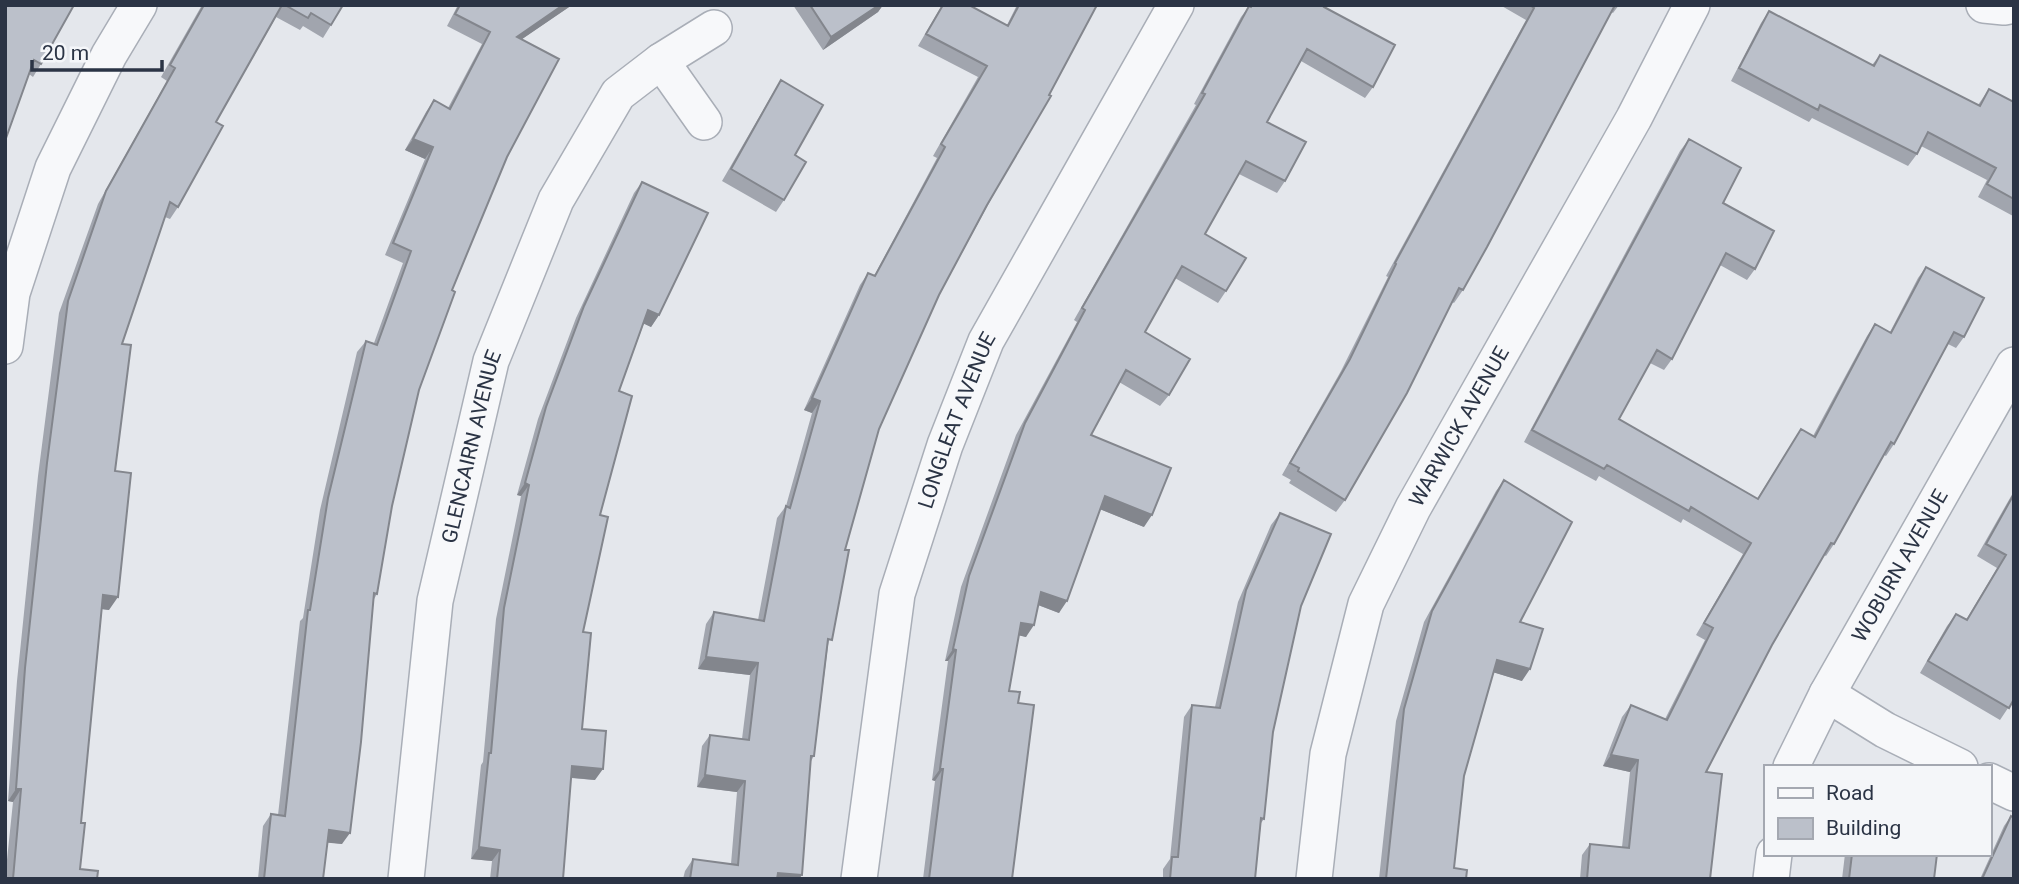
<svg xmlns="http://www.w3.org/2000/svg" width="2019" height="884" font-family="Roboto,sans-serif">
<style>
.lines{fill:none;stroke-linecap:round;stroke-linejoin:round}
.minor-casing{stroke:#a9aeb7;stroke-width:38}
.minor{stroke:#f7f8fa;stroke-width:35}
.wall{fill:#a1a5ae}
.shaded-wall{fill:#83868d}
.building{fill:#bbc0ca;stroke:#83868d;stroke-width:2}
.labels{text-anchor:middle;stroke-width:5;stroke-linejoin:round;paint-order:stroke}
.street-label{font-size:21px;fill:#2b3445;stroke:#f4f6f9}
</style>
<rect width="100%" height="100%" fill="#e4e7ec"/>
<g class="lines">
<defs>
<g id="minor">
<path d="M1984,5l20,2 10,-2"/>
<path d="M661,61l43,61"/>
<path d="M5,346l7,-53 41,-125 56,-113 30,-50"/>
<path d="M1827,694l58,36 75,37"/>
<path id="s1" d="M1791,767l36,-73 187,-329"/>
<path d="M1989,781l25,12"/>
<path id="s2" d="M406,879l29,-278 56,-240 65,-161 62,-106 43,-33 53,-33"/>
<path id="s3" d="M859,879l38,-285 48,-149 41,-104 190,-336"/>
<path id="s4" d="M1314,879l14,-125 38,-150 47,-96 221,-390 58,-113"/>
<path d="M1771,879l3,-25"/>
</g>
</defs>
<use href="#minor" class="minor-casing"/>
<use href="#minor" class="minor"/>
</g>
<path class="wall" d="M5,5l36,59 -8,13 -4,-3z
M202,5h141l-12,20 -8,13 -20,-12 -3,4 -24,-13 -60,105 -38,85 -8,12 -5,-2 -43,127 -13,266 -7,-1 -21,214 -1,46 17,10h-92l8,-77 -5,-1 9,-120 21,-205 21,-163 39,-109 69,-123 -6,-4z
M458,5h114l-50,34 -15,118 -55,133 -33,100 -27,116 -15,88 -3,5 -32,245 -15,-2 -4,37h-65l5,-53 8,-12 7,1 22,-194 3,-3 17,-108 37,-158 9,-11 8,2 29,-80 -18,-8 40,-96 -20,-9 21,-38 8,-12 14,8 34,-64 -35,-18z
M793,5h90l-5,7 -55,38z
M942,5h27l38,20 10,-20h80l-158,290 -60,134 -34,121 -17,96 -14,110 -3,5 -12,118h-116l2,-8 8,-12 38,5 6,-72 -40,-5 5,-41 8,-11 32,4 8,-64 -52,-6 8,-45 8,-12 44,8 19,-102 9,-12 26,-93 -8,-3 56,-125 8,-12 6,3 63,-118 -4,-2 45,-79 -60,-31z
M1250,5h75l-1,2 49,80 -8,11 -64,-37 -34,61 18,59 -8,12 -38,-19 -34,60 21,57 -8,12 -43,-25 -30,54 24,63 -9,11 -41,-24 -28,53 53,92 -44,-18 -41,104 -21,-8 -12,32 -7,-2 -10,56 9,12 -6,176h-89l12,-98 -3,-1 16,-119h-3l16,-74 55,-152 61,-113 -3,-2 122,-215 -2,-1 47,-87z
M1500,5h119l-6,8 -2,-1 -148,278 -9,13 -2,-1 -107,198 -9,12 -47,-29 2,-3 -9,-5 59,-104 47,-94 -2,-1 140,-256z
M1769,11l103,54 8,-10 98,50 11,-16 25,13 -1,114 -35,-19 9,-17 -66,-34 -4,8 -9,12 -96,-48 -3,4 -78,-41 30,-58z
M781,80l14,75 -11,45 -8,12 -54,-31 51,-88z
M1689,139l34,64 32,66 -8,11 -27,-15 -48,94 -8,11 -14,-7 -31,56 138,80 44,-70 12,7 54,-100 8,-12 15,8 28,-54 8,-11 38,70 -8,11 -8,-4 -54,100 -8,12 -2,-1 -50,89 -8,12 -2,-1 -52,90 -66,127 4,107h-130l2,-24 8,-11 32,3 8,-75 -27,-6 19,-49 9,-12 34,14 40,-79 -9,-5 47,-81 -60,-35 -2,4 -82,-47 -3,5 -72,-39 156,-291z
M642,182l17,133 -8,12 -7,-4 -25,68 -36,241 -1,97 13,51 -24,-2 -8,101h-73l2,-18 -21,-2 10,-94 2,-3 13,-143 25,-123 -4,-1 21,-76 38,-101 58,-125z
M1504,480l16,142 2,59 -29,-9 -29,104 -10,92 12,11h-87l17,-158 28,-99 72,-131z
M2014,491v208l-14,21 -80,-47 27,-47 9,-12 10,6 31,-52 -20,-12z
M1280,513l21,93 -28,126 -9,87 -3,4 -6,56h-92v-10l7,-10 14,-142 8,-12 23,2 23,-105 33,-77z
M2011,816l3,63h-34l24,-53z
M1845,854h92l-3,25h-92z"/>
<path class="shaded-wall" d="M563,5h9l-63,43 8,-11z
M879,5h4l-5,7 -55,38 8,-13z
M413,139l20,8 -8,12 -20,-9z
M648,310l11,5 -8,12 -11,-5z
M812,398l8,3 -8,12 -8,-3z
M525,483l4,2 -8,11 -4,-1z
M1105,496l47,19 -8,12 -47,-19z
M1041,592l26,9 -8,12 -26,-10z
M103,595l15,2 -9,13 -15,-2z
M1021,623l13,2 -8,12 -13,-3z
M953,649l3,1 -8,11h-3z
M706,657l52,6 -8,12 -52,-6z
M1497,660l33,9 -8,12 -33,-10z
M1611,755l27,5 -8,12 -27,-6z
M572,766l31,3 -8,11 -31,-3z
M940,769h3l-8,12 -3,-1z
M705,775l40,6 -8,11 -40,-5z
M16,789h5l-8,13 -5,-1z
M329,830l21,3 -8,11 -22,-2z
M479,847l21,3 -8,11 -21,-2z
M778,873l24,2 -3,4h-25z"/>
<path class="building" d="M5,5h69l-33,59 -7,-4 -29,81z
M204,5h78l-66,117 7,4 -45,81 -8,-5 -48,142 9,1 -16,126 16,2 -13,124 -15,-2 -22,228h4l-5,46 18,2 -1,8h-84l8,-90h-5l9,-121 22,-205 21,-162 38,-110 69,-123 -5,-3z
M285,5h58l-12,20 -20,-12 -3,5z
M460,5h103l-46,32 42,22 -52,98 -55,133 3,2 -36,98 -27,116 -15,88 -3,-1 -13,149 -11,91 -21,-3 -6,49h-59l7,-65 14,2 23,-206h2l18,-112 38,-157 11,4 34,-94 -18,-8 40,-96 -20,-8 21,-39 16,9 40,-77 -35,-18z
M810,5h69l-48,32z
M943,5h26l39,21 11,-21h78l-48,90 2,1 -64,109 -48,90 -60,134 -34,121h4l-17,90 -4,-1 -14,117h-3l-9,119 -24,-2 -1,6h-87l3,-20 45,6 7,-84 -40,-6 5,-40 39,5 9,-77 -52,-6 8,-45 50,9 22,-115 4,2 30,-107 -8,-3 56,-125 7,3 70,-129 -4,-3 46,-78 -61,-32z
M1252,5h73l-1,2 71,38 -22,42 -66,-38 -40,73 39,20 -21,39 -39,-20 -41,73 41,24 -20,33 -44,-25 -37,66 45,27 -21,36 -43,-25 -35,65 80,33 -19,47 -47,-19 -38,105 -26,-9 -7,33 -13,-2 -12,68 11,1 -2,11 16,2 -22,174h-83l14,-110h-3l16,-119 -3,-1 16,-73 56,-153 60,-113 -3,-2 123,-214 -3,-1 47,-87 2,1z
M1530,5h85l-128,242 -24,43 -4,-2 -52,105 -62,107 -47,-29 1,-3 -9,-5 60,-104 46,-95 -1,-1 139,-255z
M1769,11l105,55 6,-11 100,51 9,-17 25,13v97l-27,-15 9,-16 -68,-36 -11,22 -97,-49 -2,5 -79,-42z
M781,80l42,25 -28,50 11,7 -22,38 -53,-31z
M1689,139l52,29 -18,35 51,28 -19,38 -29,-16 -54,106 -15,-9 -38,69 139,80 43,-70 14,8 60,-113 16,9 35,-66 58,31 -20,39 -10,-5 -60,112 -3,-2 -57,102 -3,-1 -59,102 -66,127 16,2 -12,105h-123l3,-35 39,4 9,-88 -27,-5 20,-50 36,15 46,-92 -9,-5 47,-80 -60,-36 -2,4 -82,-46 -3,4 -72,-39z
M642,182l66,31 -49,102 -11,-5 -29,81 13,5 -32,119 8,2 -25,115 8,1 -9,96 24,2 -3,38 -31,-3 -9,113h-66l3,-29 -21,-3 10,-94h2l13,-145 25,-123 -4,-2 21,-76 38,-101z
M1504,480l68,42 -52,100 23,7 -13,40 -33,-9 -33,116 -10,92 13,2 -1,9h-80l18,-170 28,-98z
M2014,494v205l-5,9 -81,-47 28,-47 11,6 39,-65 -20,-11z
M1280,513l51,21 -30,72 -28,126 -9,87 -3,-1 -6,61h-85l2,-22h6l14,-152 28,3 26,-118z
M2011,816l3,2v61h-32z
M1852,854h85l-3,25h-85z"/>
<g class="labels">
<g class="street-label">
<text dy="7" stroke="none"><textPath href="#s3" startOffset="471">LONGLEAT AVENUE</textPath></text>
<text dy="7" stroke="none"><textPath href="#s4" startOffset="481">WARWICK AVENUE</textPath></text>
<text dy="7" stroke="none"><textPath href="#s2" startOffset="438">GLENCAIRN AVENUE</textPath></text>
<text dy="7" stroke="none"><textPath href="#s1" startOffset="229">WOBURN AVENUE</textPath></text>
</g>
</g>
<rect width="2019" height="884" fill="none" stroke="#2b3445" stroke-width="14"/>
<rect x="1764" y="765" width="228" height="91" fill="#f4f6f9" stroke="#a4a8b1" stroke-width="2"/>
<rect x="1778" y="788" width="35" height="10" fill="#f7f8fa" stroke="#a4a8b1" stroke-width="2"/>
<text x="1826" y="800" font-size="21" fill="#2b3445">Road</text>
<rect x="1778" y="818" width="35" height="21" fill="#bbc0ca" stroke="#a4a8b1" stroke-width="2"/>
<text x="1826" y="835" font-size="21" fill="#2b3445">Building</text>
<path d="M32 60v10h130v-10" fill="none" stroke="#2b3445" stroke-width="3.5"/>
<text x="42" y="60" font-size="21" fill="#2b3445" stroke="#f4f6f9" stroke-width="5" paint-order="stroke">20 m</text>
</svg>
